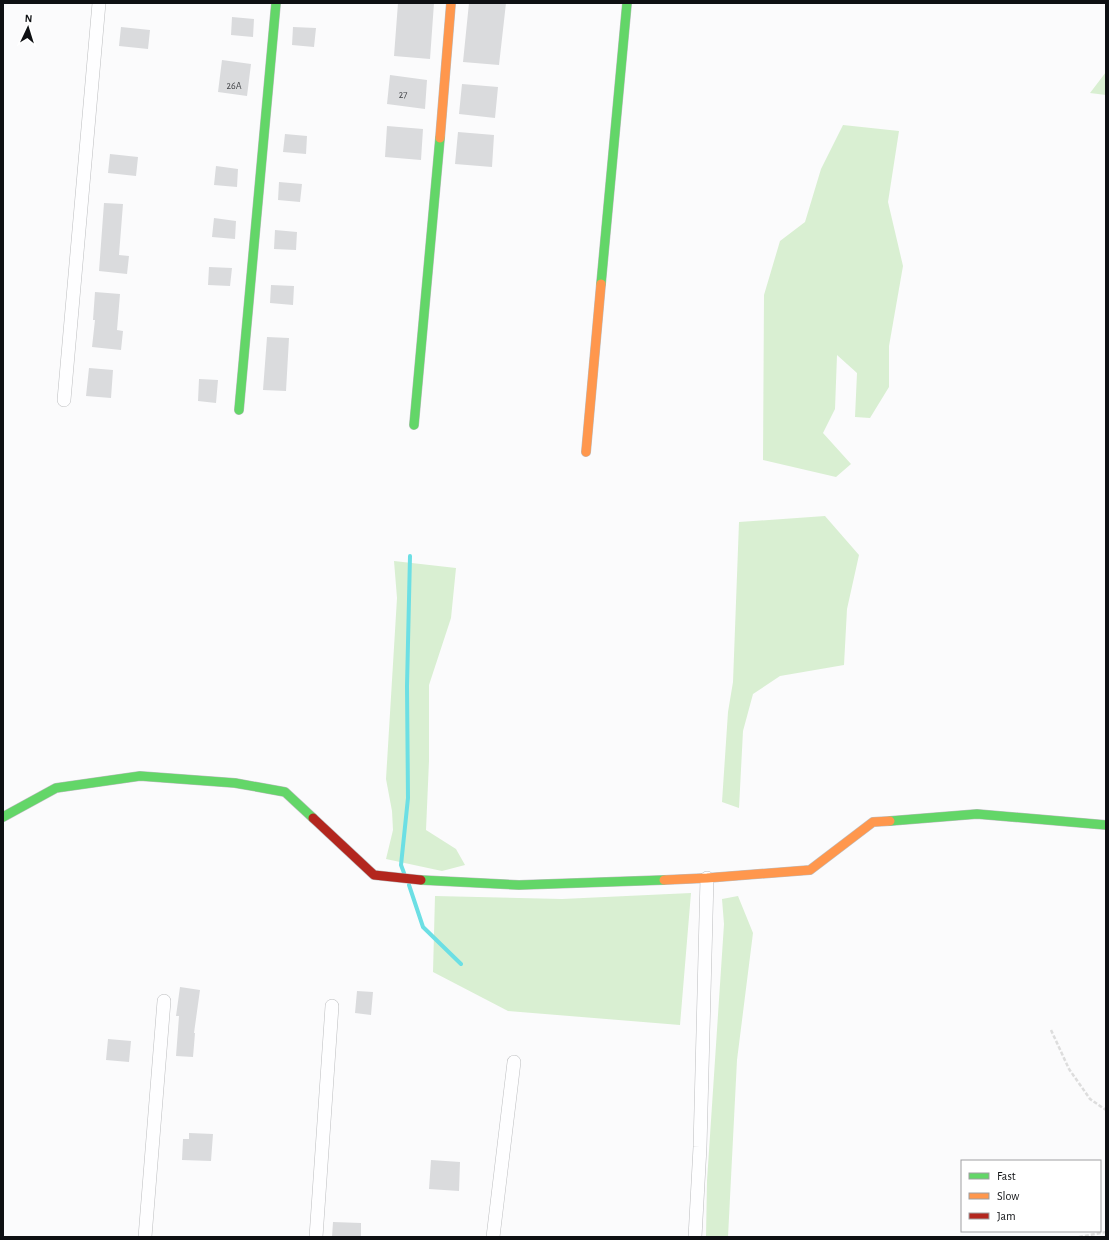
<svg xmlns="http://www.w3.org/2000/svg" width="1109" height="1240" font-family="'Alegreya Sans',sans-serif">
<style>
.green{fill:#d9efd2}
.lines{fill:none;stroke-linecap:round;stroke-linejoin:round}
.stream{stroke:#6cdfe4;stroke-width:4}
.building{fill:#dadbdd}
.street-casing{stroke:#bcbdbf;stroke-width:14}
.fast-casing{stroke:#bcbdbf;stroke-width:10}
.slow-casing{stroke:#bcbdbf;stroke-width:10}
.jam-casing{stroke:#bcbdbf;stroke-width:10}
.path{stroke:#ddd;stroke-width:2.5;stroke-dasharray:4 2;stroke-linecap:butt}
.street{stroke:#fefeff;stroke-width:13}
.fast{stroke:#63d668;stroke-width:9}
.slow{stroke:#ff974d;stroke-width:9}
.jam{stroke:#b3261e;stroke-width:9}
.labels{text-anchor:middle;stroke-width:4;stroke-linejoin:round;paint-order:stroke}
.number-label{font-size:10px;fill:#414346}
</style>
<rect width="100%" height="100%" fill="#fbfbfc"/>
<path class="green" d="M1106,72v23l-16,-2z
M843,125l56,6 -11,71 15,64 -14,80v41l-19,31 -15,-1 2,-44 -20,-18 -2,54 -12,24 28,31 -15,13 -73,-17 1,-165 16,-54 25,-19 16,-53z
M825,516l34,39 -12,54 -3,56 -64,11 -27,18 -10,37 -4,77 -17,-6 6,-90 5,-30 6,-160z
M394,561l62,7 -5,50 -22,67v76l-3,69 30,19 9,16 -23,6 -56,-12 7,-29 -1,-19 -6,-32 11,-181z
M691,893l-11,132 -172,-14 -75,-39 2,-76 127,3z
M738,896l15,37 -16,127 -9,177h-22l1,-56 17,-257 -2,-25z"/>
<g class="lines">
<path class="stream" d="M404,873l-3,-8 7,-67 -1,-112 3,-130
M409,885l14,42 38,37"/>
</g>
<path class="building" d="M398,3h36l-4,56 -36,-3z
M469,3h37l-7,62 -36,-3z
M232,17l22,2 -1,18 -22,-2z
M121,27l29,3 -2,19 -29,-3z
M293,27l23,1 -2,19 -22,-2z
M222,60l29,4 -4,32 -29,-4z
M390,75l37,5 -2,29 -38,-5z
M462,84l36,3 -3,31 -36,-4z
M387,126l36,3 -2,31 -36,-3z
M458,132l36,3 -2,32 -37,-3z
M285,134l22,2 -1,18 -23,-2z
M110,154l28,3 -2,19 -28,-3z
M216,166l22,3 -1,18 -23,-2z
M279,182l23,2 -2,18 -22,-2z
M104,203l19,1 -4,51 10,1 -2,18 -28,-3z
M214,218l22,3 -1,18 -23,-2z
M275,230l22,2 -1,18 -22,-1z
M209,267l23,1 -2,18 -22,-1z
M271,285l23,1 -1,19 -23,-2z
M95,292l25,2 -3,36 6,1 -2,19 -29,-3 3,-27h-2z
M267,337l22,1 -3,53 -23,-1z
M89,368l24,2 -2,28 -25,-2z
M199,379l19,1 -2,23 -18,-2z
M180,987l20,3 -6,43h1l-2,24 -17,-1 3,-40h-3z
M357,991l16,1 -2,23 -16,-2z
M108,1039l23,2 -2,21 -23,-2z
M189,1133l24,1 -2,27 -29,-1 1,-21h6z
M431,1160l29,2 -1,29 -30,-2z
M333,1222l28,1v14h-29z"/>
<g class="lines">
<defs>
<path id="street" d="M64,400l35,-397
M145,1237l19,-236
M316,1237l16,-231
M493,1237l21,-175
M695,1237l5,-90 7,-269"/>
<path id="fast" d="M601,284l26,-281
M239,410l37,-407
M414,425l26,-287
M3,817l53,-29 84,-12 95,7 50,9 28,26
M890,821l87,-7 129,11
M421,880l98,5 145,-5"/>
<path id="slow" d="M440,138l11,-135
M586,452l15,-168
M664,880l43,-2 103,-8 63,-48 17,-1"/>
<path id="jam" d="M313,818l61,57 47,5"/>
</defs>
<use href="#street" class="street-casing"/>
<use href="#fast" class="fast-casing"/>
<use href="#slow" class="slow-casing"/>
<use href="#jam" class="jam-casing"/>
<path class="path" d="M1051,1030l18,39 21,30 16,11
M1079,1237l27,-5"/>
<use href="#street" class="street"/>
<use href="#fast" class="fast"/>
<use href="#slow" class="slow"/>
<use href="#jam" class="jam"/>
</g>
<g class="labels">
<g class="number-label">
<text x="234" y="89">26А</text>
<text x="403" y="98">27</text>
</g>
</g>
<rect width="1109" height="1240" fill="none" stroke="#0e1013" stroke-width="8"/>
<rect x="961" y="1160" width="140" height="72" fill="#ffffff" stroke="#9f9fa1"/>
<rect x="969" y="1173" width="20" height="6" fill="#63d668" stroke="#9f9fa1"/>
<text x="997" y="1180" font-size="12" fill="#0e1013">Fast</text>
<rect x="969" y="1193" width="20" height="6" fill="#ff974d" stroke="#9f9fa1"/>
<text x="997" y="1200" font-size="12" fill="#0e1013">Slow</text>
<rect x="969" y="1213" width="20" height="6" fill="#b3261e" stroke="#9f9fa1"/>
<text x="997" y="1220" font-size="12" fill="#0e1013">Jam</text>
<g transform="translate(28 28) rotate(4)" stroke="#ffffff" stroke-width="3" paint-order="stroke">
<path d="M0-3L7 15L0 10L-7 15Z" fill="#0e1013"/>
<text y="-6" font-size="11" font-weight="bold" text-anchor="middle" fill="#0e1013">N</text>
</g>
</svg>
